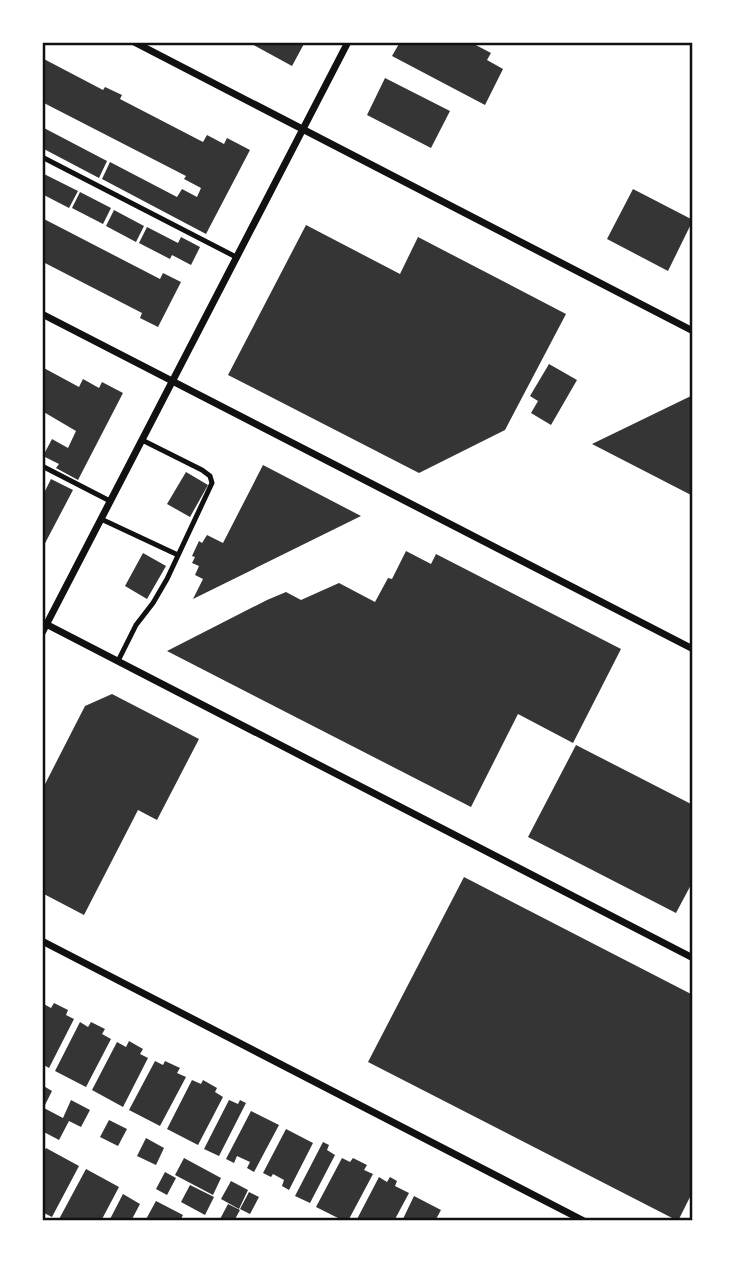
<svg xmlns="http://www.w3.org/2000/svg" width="735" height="1263" font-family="Raleway,sans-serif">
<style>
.building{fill:#353535}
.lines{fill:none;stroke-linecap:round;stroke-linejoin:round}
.service{stroke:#111;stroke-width:5}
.minor{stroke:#111;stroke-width:7}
.neatline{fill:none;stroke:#111;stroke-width:2.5}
</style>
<rect width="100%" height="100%" fill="#fff"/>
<path class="building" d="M248,42h57l-13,24z
M400,42h70l21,11 -4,7 16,9 -18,36 -93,-49z
M42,58l61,32 2,-3 17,8 -2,4 83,43 4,-7 17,9 3,-6 23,12 -44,84 -104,-55 8,-17 67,35 5,-8 15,8 4,-9 -17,-9 2,-3 -144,-74z
M385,78l65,33 -19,37 -64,-33z
M44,128l63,33 -8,17 -57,-30v-16z
M42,173l36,18 -9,17 -27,-14z
M633,189l60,31 -25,51 -61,-32z
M80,192l31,16 -8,16 -31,-16z
M114,210l30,16 -8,16 -30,-16z
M42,216l3,1 -1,2 116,60 3,-6 18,9 -23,45 -18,-9 2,-5 -99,-51z
M306,225l94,49 18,-37 148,77 -61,116 -86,43 -191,-98z
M147,227l31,16 3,-6 19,10 -9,18 -19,-10 -2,4 -31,-16z
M549,364l28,16 -26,45 -20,-12 7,-12 -8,-5z
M42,367l37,20 4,-8 16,9 3,-6 21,11 -45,87 -22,-12 3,-4 -16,-8 9,-17 16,9 8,-17 -34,-20z
M693,395v101l-101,-52z
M263,465l98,51 -168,83 10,-20 -8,-4 4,-9 -7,-3 3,-6 -3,-1 7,-15 3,2 5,-8 16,8z
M186,472l22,13 -18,32 -23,-13z
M51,479l22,11 -31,59v-52z
M406,551l25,13 5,-10 185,95 -48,94 -55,-29 -47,93 -304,-156 100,-51 19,-8 15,8 38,-17 36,19 13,-24 4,1z
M143,553l23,13 -19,33 -22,-13z
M112,694l87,45 -42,81 -19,-10 -54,105 -42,-22v-103l43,-84z
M576,745l117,60v76l-17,32 -148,-76z
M464,877l229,118v196l-15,30 -310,-159z
M42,1003l9,5 3,-5 14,7 -2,5 8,4 -25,49 -7,-4z
M80,1022l8,5 3,-5 14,7 -3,5 9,5 -25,48 -31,-16z
M129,1041l14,8 -3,5 8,4 -25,49 -31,-17 25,-48 9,5z
M155,1061l8,4 2,-4 15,7 -3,5 9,4 -26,49 -31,-16z
M192,1080l9,4 2,-4 14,8 -2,4 8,5 -25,48 -31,-16z
M42,1085l10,6 -10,20z
M71,1100l19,10 -9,17 -12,-6 -10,19 -17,-9v-18l2,-5 19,10z
M229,1100l9,4 2,-4 6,3 -27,53 -15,-7z
M251,1111l28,14 -25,47 -7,-4 3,-6 -13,-6 -3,7 -8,-4z
M109,1120l18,9 -9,17 -18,-9z
M286,1129l27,14 -24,47 -7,-4 2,-6 -11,-6 -2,3 -8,-4z
M146,1138l18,10 -8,17 -19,-9z
M323,1142l6,3 -2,5 8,5 -25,48 -15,-7z
M46,1148l33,18 -27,51 -10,-5v-57z
M184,1158l37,20 -8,17 -38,-20z
M342,1158l8,4 3,-4 14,7 -3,5 9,4 -25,47h-4l-28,-14z
M86,1169l33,18 -18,34h-43z
M165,1172l11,6 -9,17 -11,-6z
M379,1177l8,5 3,-5 7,4 -2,5 14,7 -15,28h-38z
M231,1181l17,9 -9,19 -18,-10z
M190,1185l24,12 -9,18 -24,-13z
M249,1192l10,5 -9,17 -10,-5z
M123,1194l17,10 -9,17h-22z
M414,1196l27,14 -6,11h-33z
M156,1201l27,14 -3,6h-35z
M228,1204l12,6 -6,11h-15z"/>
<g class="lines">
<path class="service" d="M42,157l194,100
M42,466l68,35
M101,519l77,36
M118,661l18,-36 17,-22 14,-24 45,-96 -2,-7 -8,-6 -60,-30"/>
<path class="minor" d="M134,42l559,289
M42,314l651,335
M42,622l651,336
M42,633l306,-591
M42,941l542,280"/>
</g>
<rect width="735" height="1263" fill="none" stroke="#ffffff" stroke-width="88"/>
<rect x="44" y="44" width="647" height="1175" class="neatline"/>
</svg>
